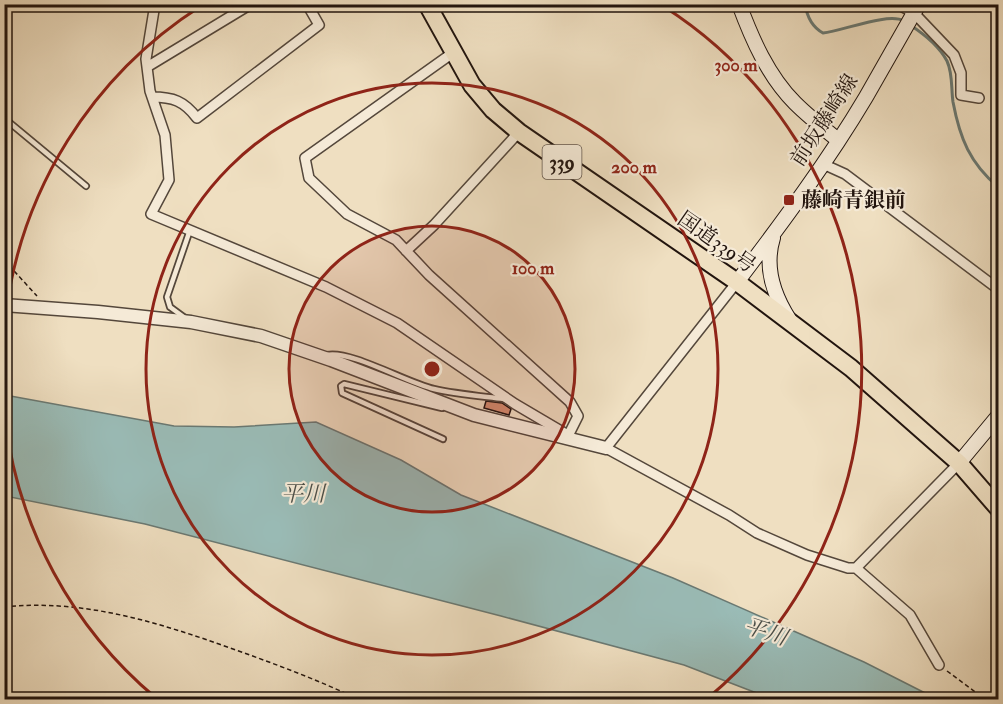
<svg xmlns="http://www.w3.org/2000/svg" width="1003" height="704" font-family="'IM FELL Double Pica','Noto Serif JP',serif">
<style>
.water{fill:#9abcb7;stroke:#6a7973;stroke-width:1.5}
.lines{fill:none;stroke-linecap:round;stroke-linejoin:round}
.stream{stroke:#6a7973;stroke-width:3}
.building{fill:#d38d6e;stroke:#21140e;stroke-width:1.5}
.service-casing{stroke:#54473b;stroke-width:8}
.minor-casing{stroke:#54473b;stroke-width:12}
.tertiary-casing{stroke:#54473b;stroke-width:15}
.secondary-casing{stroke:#21140e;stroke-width:16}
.trunk-casing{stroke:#21140e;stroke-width:20}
.path{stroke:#21140e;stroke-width:1.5;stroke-dasharray:4.5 3;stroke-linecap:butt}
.service{stroke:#f5ead7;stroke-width:4.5}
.minor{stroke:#f5ead7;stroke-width:9}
.tertiary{stroke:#f5ead7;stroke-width:12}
.secondary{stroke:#f5ead7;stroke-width:14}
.trunk{stroke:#efdfc1;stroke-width:16}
.ring{fill:none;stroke:#8f2418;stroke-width:3}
.poi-dot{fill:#8f2418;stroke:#f5ead7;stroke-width:2}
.labels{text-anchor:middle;stroke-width:4.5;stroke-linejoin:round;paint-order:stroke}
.shield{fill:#f5ead7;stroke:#61544a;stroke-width:1.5}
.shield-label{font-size:20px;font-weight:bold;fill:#21140e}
.street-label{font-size:21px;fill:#21140e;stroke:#f5ead7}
.poi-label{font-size:21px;font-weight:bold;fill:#21140e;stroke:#f5ead7;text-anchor:start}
.water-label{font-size:22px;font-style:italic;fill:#4b4f49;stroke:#f5ead7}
.centre{fill:#8f2418;stroke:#f5ead7;stroke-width:3}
.ring-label{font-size:18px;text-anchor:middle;font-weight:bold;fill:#8f2418;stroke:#f5ead7;stroke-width:4.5;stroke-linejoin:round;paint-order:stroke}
</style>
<rect width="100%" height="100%" fill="#efdfc1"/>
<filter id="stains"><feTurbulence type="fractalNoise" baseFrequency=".00333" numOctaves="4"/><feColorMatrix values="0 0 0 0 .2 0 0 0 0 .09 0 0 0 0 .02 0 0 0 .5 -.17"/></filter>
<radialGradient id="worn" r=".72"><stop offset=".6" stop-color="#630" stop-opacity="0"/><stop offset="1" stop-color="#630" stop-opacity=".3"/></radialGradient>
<path class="water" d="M5,395l169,31 60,1 82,-5 85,38 60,35 212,83 191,84 65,33 5,4h-162l-88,-34 -183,-49 -356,-92 -140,-28z"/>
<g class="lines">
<path class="stream" d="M805,4c2,13 7,23 18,29 20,-2 65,-21 81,-12
M910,25c14,9 29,21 37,36 6,13 4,28 6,41 7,37 17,61 45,85"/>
</g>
<path class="building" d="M486,401l16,2 9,6 -2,6 -25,-7z"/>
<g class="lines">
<defs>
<path id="service" d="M4,118l82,68
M185,318l-15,-11 -3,-10 23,-67
M327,355c24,-5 80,28 107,34 22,5 46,7 70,10
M442,408l-98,-24 -3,2 1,7 101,46"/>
<path id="minor" d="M155,4l-9,55 4,32 15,44 4,45 -18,34 175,73 71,36 118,81 56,33
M897,4l17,9 40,42 7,18v22l18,3
M454,52l-149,106 4,20 38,36 49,26 33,35 141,127 8,14 -9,18
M147,67l104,-63
M152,97c21,0 32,4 45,21l122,-93 -12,-21
M823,164l22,10 153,115
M406,251l28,-26 85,-93
M737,282l-131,166 123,67 28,18 50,22 41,13h8l54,47 29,50
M856,568l103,-105"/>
<path id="tertiary" d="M4,305l94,7 93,10 70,14 70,24 143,55 132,33"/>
<path id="secondary" d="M739,4c13,35 29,72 56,99 13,13 28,25 43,37
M773,238c-9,29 0,56 16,81
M737,282c45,-59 91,-121 129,-185 18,-31 35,-62 53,-93
M959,463l39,-47"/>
<path id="trunk" d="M427,4l45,81 21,25 26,22 218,150 114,86 108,95 39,45"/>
</defs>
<use href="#service" class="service-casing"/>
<use href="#minor" class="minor-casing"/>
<use href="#tertiary" class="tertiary-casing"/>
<use href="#secondary" class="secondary-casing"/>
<use href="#trunk" class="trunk-casing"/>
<path class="path" d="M4,260l33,36
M4,607c75,-8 146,13 215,37 48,17 95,34 141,56
M947,671l31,23 4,6"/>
<use href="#service" class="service"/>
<use href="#minor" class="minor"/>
<use href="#tertiary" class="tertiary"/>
<use href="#secondary" class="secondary"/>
<use href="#trunk" class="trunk"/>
</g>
<circle cx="432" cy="369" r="143" fill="#8f2418" fill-opacity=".12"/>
<g class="ring">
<circle cx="432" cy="369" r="143"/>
<circle cx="432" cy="369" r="286"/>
<path d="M156 698A430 430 0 0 1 5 418M5 320A430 430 0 0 1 201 6M663 6A430 430 0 0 1 708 698"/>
</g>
<rect class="poi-dot" x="783" y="194" width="12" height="12" rx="3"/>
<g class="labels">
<rect class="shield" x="542.5" y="145" width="39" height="34" rx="4.5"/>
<g class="shield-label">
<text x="562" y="169">339</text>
</g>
<g class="street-label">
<text transform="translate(824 120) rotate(-57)" y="7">前坂藤崎線</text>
<text transform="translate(717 242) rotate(35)" y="7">国道339号</text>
</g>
<g class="poi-label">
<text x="801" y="207">藤崎青銀前</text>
</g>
<g class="water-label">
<text x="303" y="501">平川</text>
<text transform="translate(766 631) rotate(18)" y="8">平川</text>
</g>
</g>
<circle cx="432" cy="369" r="9" class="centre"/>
<g class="ring-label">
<text x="736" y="71">300 m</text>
<text x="634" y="173">200 m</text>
<text x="533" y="274">100 m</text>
</g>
<rect width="1003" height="704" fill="none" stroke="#efdfc1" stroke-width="24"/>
<rect x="6" y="6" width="991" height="692" fill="none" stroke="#21140e" stroke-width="3"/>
<rect x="12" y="12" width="979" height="680" fill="none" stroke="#21140e" stroke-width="1.5"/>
<rect width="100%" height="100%" filter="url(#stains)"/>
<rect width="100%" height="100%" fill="url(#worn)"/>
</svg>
